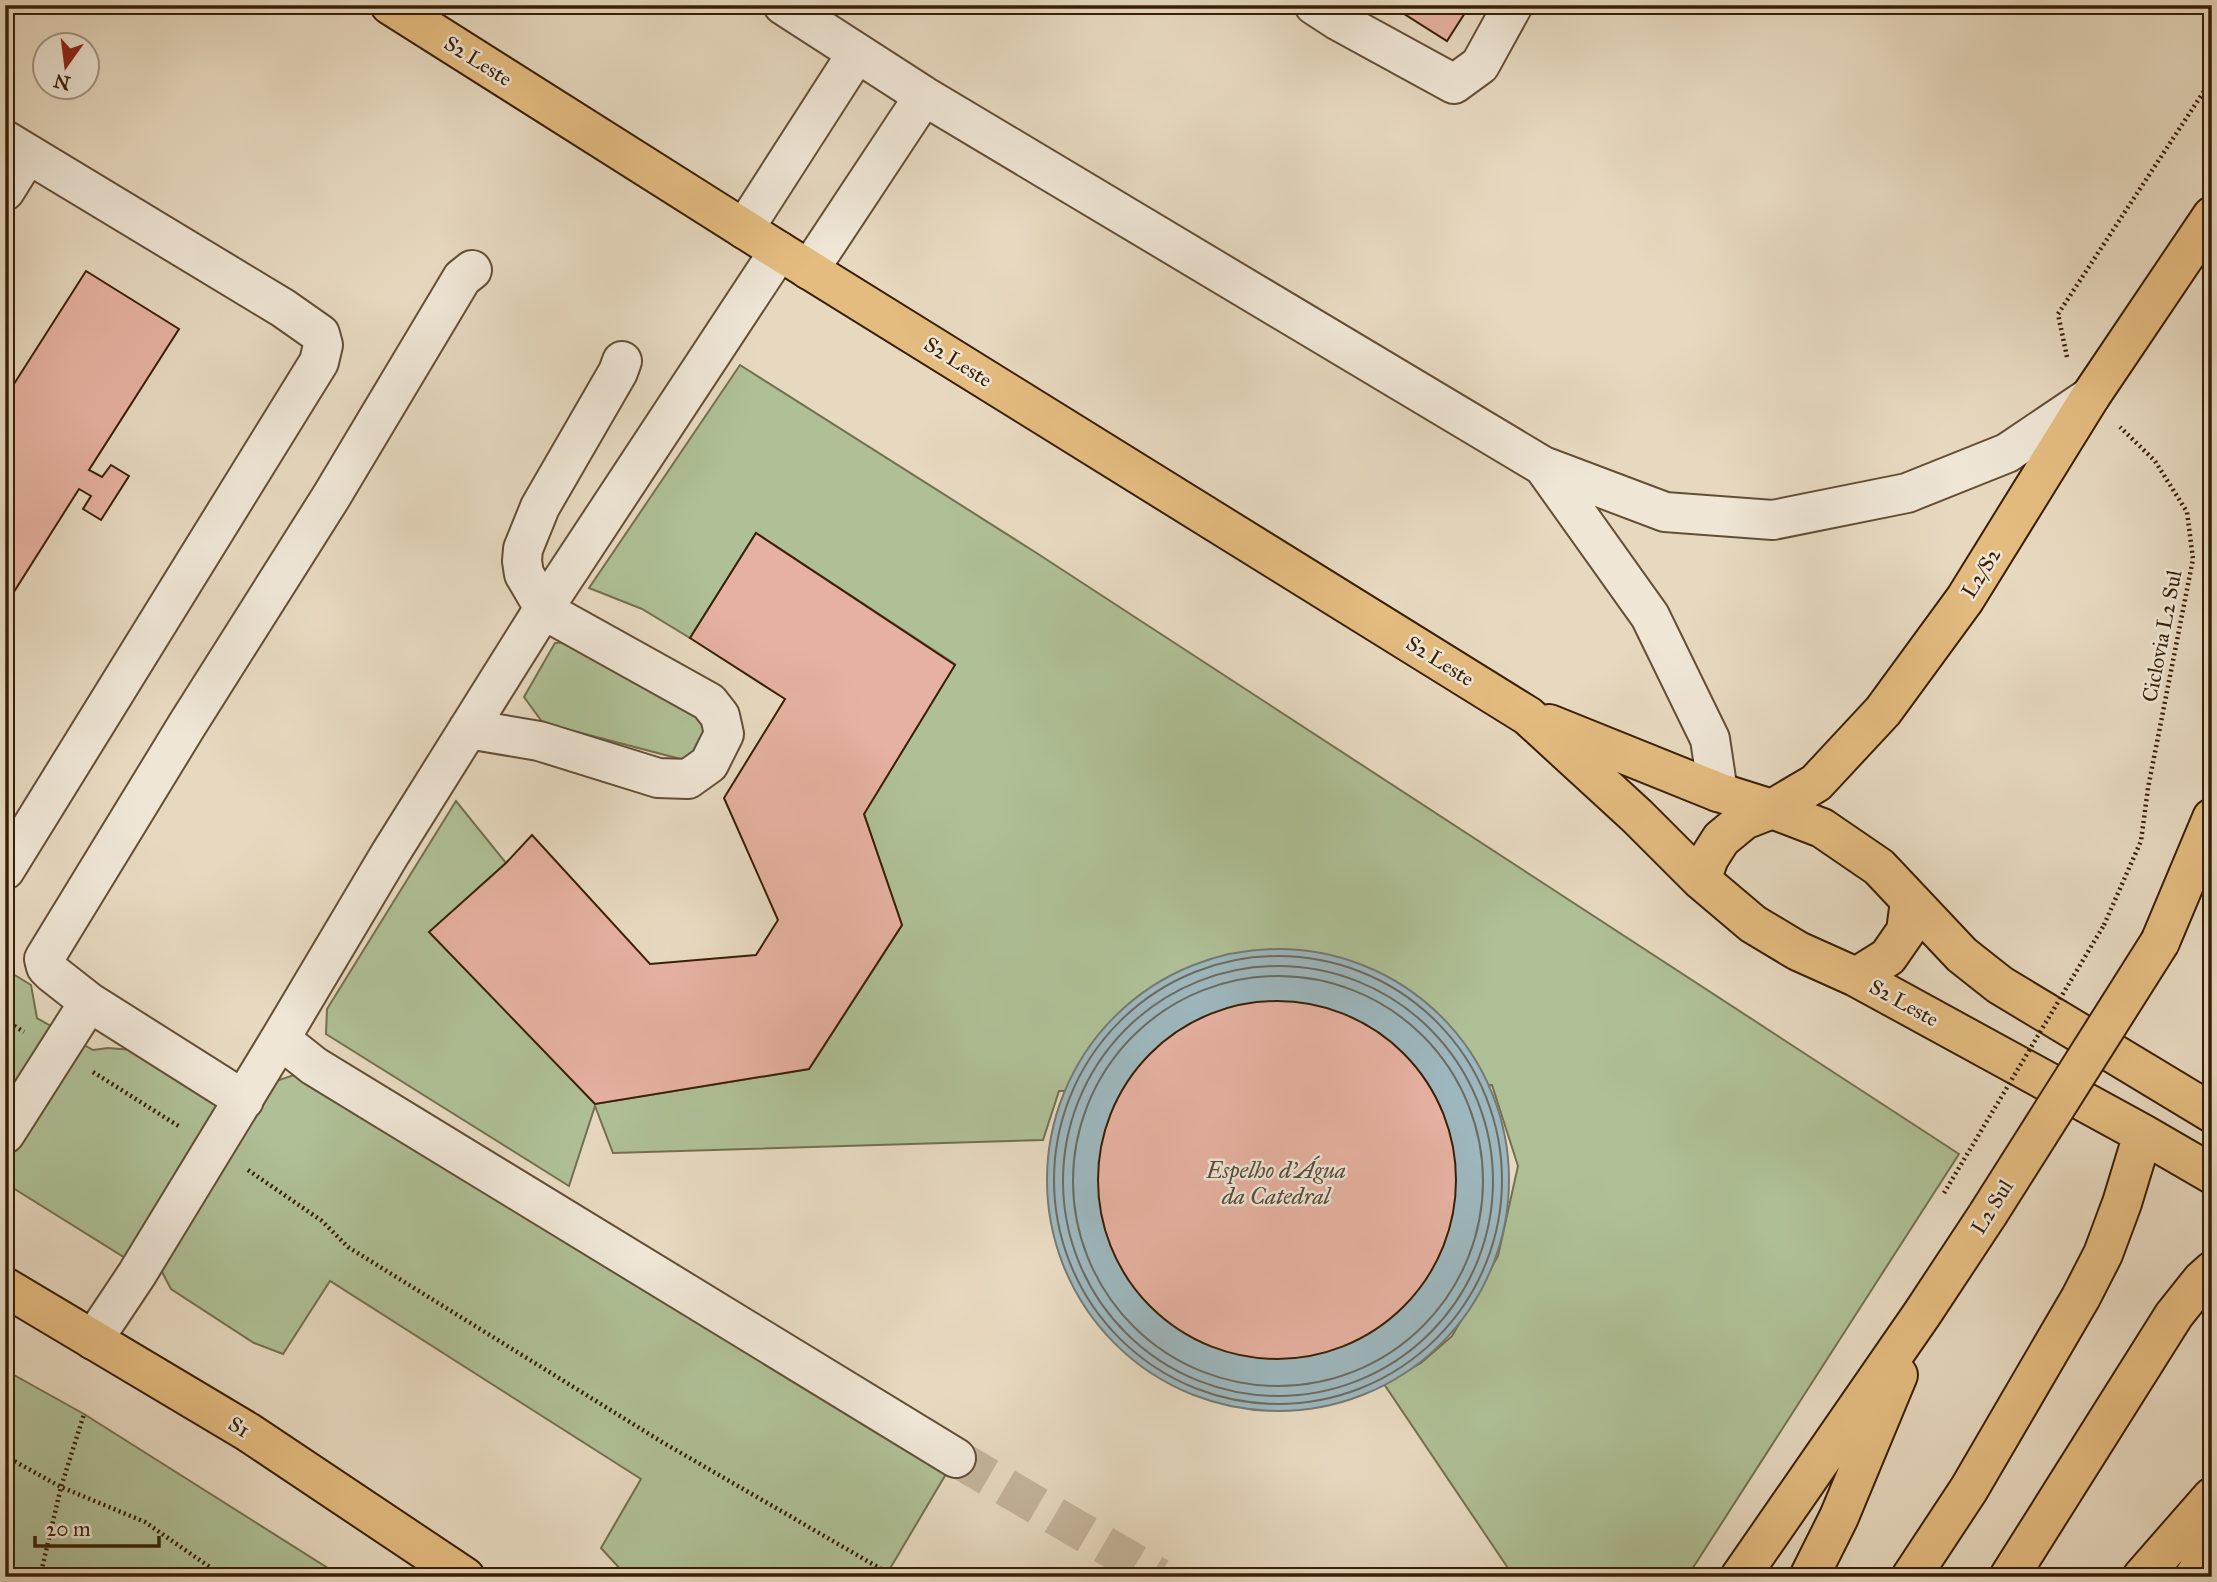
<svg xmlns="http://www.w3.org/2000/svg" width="2217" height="1582" font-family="'IM FELL Great Primer',serif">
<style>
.green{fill:#afc097;stroke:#74704e;stroke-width:2}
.water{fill:#9db7be;stroke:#757a74;stroke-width:2}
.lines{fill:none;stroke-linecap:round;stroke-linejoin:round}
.shore{stroke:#6b6b62;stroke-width:2}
.building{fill:#e6b1a1;stroke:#391f05;stroke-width:2}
.minor-tunnel{stroke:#c4b49b;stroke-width:38;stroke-dasharray:38 19;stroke-linecap:butt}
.minor-casing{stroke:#644e34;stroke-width:42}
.major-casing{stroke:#391f05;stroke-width:42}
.highway-casing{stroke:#391f05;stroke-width:42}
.path{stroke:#391f05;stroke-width:4.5;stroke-dasharray:2 3.5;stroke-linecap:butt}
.minor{stroke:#efe6d6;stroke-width:38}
.major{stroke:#e4bc80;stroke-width:38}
.highway{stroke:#e4bc80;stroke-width:38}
.major-bridge-casing{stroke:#391f05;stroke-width:42;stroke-linecap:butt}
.path-bridge{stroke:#391f05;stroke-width:4.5;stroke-dasharray:2 3.5;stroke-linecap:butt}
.major-bridge{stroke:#e4bc80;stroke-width:38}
.labels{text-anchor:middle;stroke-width:5;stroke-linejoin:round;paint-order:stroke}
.street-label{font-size:21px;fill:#391f05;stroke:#efe6d6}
.water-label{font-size:23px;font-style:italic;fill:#574d3c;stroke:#efe6d6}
</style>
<rect width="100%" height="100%" fill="#e7d9c0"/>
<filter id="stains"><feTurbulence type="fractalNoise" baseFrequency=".00286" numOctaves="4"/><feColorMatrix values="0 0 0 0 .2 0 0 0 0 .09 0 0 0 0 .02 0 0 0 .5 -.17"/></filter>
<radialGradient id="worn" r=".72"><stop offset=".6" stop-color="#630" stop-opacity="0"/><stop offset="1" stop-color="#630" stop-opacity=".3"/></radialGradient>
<path class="green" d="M740,365l295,187 924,602 -272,423h-173l-130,-193 37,-21 31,-27 46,-80 20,-90 -26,-81 -433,6 -16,49 -430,13 -18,-47 -26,80 -243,-152 1,-25 129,-208 50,62 -76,69 165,172 214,-35 93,-144 -38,-111 91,-150 -199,-131 -66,105 -48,-29 -53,-21z
M580,641l116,72 15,15 -19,34 -149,-39 -19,-26 31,-54z
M5,969l26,16 6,33 56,32 15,-2 25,2 89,57 -95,152 -122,-76z
M303,1072l643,402 -61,103h-253l-10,-6 -21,-23 40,-69 -311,-198 -47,73 -29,-11 -83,-54 -10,-19 115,-189z
M5,1370l79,44 258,163h-337z"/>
<path class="water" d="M1047 1180a231 231 0 1 1 462 0a231 231 0 1 1-462 0Z"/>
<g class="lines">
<path class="shore" d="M1054 1180a224 224 0 1 1 448 0a224 224 0 1 1-448 0Z
M1063 1181a215 215 0 1 1 430 0a215 215 0 1 1-430 0Z
M1073 1181a205 205 0 1 1 410 0a205 205 0 1 1-410 0Z"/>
</g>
<path class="building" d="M1390,5h80l-23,36z
M86,271l93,58 -90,141 13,7 9,-12 18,11 -28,44 -18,-11 8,-13 -12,-7 -74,117v-208z
M756,533l199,132 -91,149 38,111 -93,144 -214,35 -166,-172 77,-69 26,-28 118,129 106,-9 22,-35 -54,-122 61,-99 -95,-61z
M1098 1180a179 179 0 1 1 358 0a179 179 0 1 1-358 0Z"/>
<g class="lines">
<path class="minor-tunnel" d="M956,1458l203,119"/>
<defs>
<path id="minor" d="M783,5l141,91 619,370 122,46 108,8 134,-27 100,-40 83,-56
M1314,5l23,15 117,64 26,-19 33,-60
M5,140l278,168 37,26 3,11 -4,17 -314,508
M5,191l23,-37
M744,229l113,-176
M809,270l115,-174
M1543,466l107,150 60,123 8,53
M468,729l71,12 119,37 30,1 21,-15 15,-30 -4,-18 -11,-14 -151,-84 -14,-10 235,-357
M280,1039l110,-185 154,-246 -20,-34 -2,-13 1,-12 17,-42 78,-135 4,-11
M244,1100l-155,-98 -37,-29 -6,-6 -2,-8 143,-234 144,-228 131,-219 10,-8
M5,1134l84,-132
M93,1340l44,-66 143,-235 34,27 642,392"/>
<path id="major" d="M390,5l389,246 749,465 109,100 64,64 52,44 45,27 58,26 287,157 69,40
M1549,724l169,68 54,17 50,19 57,39 83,88 38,30 212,128
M1701,880l8,-22 12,-19 23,-19 28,-11 44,-26 67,-72 82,-112 125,-202 122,-181
M2160,942l52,-124
M1856,977l32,-20 18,-26 4,-30
M1740,1577l182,-263 66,-100
M1809,1577l30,-60 59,-142
M1911,1577l58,-88 112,-192 22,-43 19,-51 21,-69
M2009,1577l165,-262 28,-35 10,-9
M2142,1577l70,-80
M2194,1577l18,-30"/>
<path id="highway" d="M5,1287l243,145 217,145"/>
</defs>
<use href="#minor" class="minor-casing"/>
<use href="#major" class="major-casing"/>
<use href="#highway" class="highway-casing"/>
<path class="path" d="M2067,357l-9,-43 154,-235
M2104,925l37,-84 7,-53 45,-229 -6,-47 -32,-51 -35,-34
M5,1020l19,12
M93,1072l87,55
M248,1170l74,51 26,26 314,195 233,135
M5,1456l56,31 84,35 79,55
M40,1577l21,-90 23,-73"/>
<use href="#minor" class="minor"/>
<use href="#major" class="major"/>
<use href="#highway" class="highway"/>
<defs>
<path id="major-bridge" d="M1988,1214l172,-272"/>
</defs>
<use href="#major-bridge" class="major-bridge-casing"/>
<path class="path-bridge" d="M1944,1193l160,-268"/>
<use href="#major-bridge" class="major-bridge"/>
</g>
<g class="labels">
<g class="street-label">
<text transform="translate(478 61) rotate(32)" y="7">S2 Leste</text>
<text transform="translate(958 362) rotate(32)" y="7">S2 Leste</text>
<text transform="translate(1981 573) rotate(-58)" y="7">L2/S2</text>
<text transform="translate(2162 636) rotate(-79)" y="7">Ciclovia L2 Sul</text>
<text transform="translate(1440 661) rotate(32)" y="7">S2 Leste</text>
<text transform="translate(1904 1003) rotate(29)" y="7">S2 Leste</text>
<text transform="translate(1992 1207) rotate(-58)" y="7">L2 Sul</text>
<text transform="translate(239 1427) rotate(31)" y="7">S1</text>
</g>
<g class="water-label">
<text x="1276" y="1178">Espelho d'Água<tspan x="1276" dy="26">da Catedral</tspan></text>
</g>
</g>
<rect width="2217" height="1582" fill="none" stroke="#e7d9c0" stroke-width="28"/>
<rect x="7" y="7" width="2203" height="1568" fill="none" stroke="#391f05" stroke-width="3.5"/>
<rect x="14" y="14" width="2189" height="1554" fill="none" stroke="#391f05" stroke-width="2"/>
<g transform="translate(66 66) rotate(194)"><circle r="33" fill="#efe6d6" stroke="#a69682" stroke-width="2"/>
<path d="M0-5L12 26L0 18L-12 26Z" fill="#8f2418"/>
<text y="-10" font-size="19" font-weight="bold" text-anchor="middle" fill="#391f05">N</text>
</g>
<path d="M35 1536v10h124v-10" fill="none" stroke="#391f05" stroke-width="3.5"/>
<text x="46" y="1536" font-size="21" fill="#391f05" stroke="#efe6d6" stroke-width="5" paint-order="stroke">20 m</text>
<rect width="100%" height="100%" filter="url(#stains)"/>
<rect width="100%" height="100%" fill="url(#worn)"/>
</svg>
